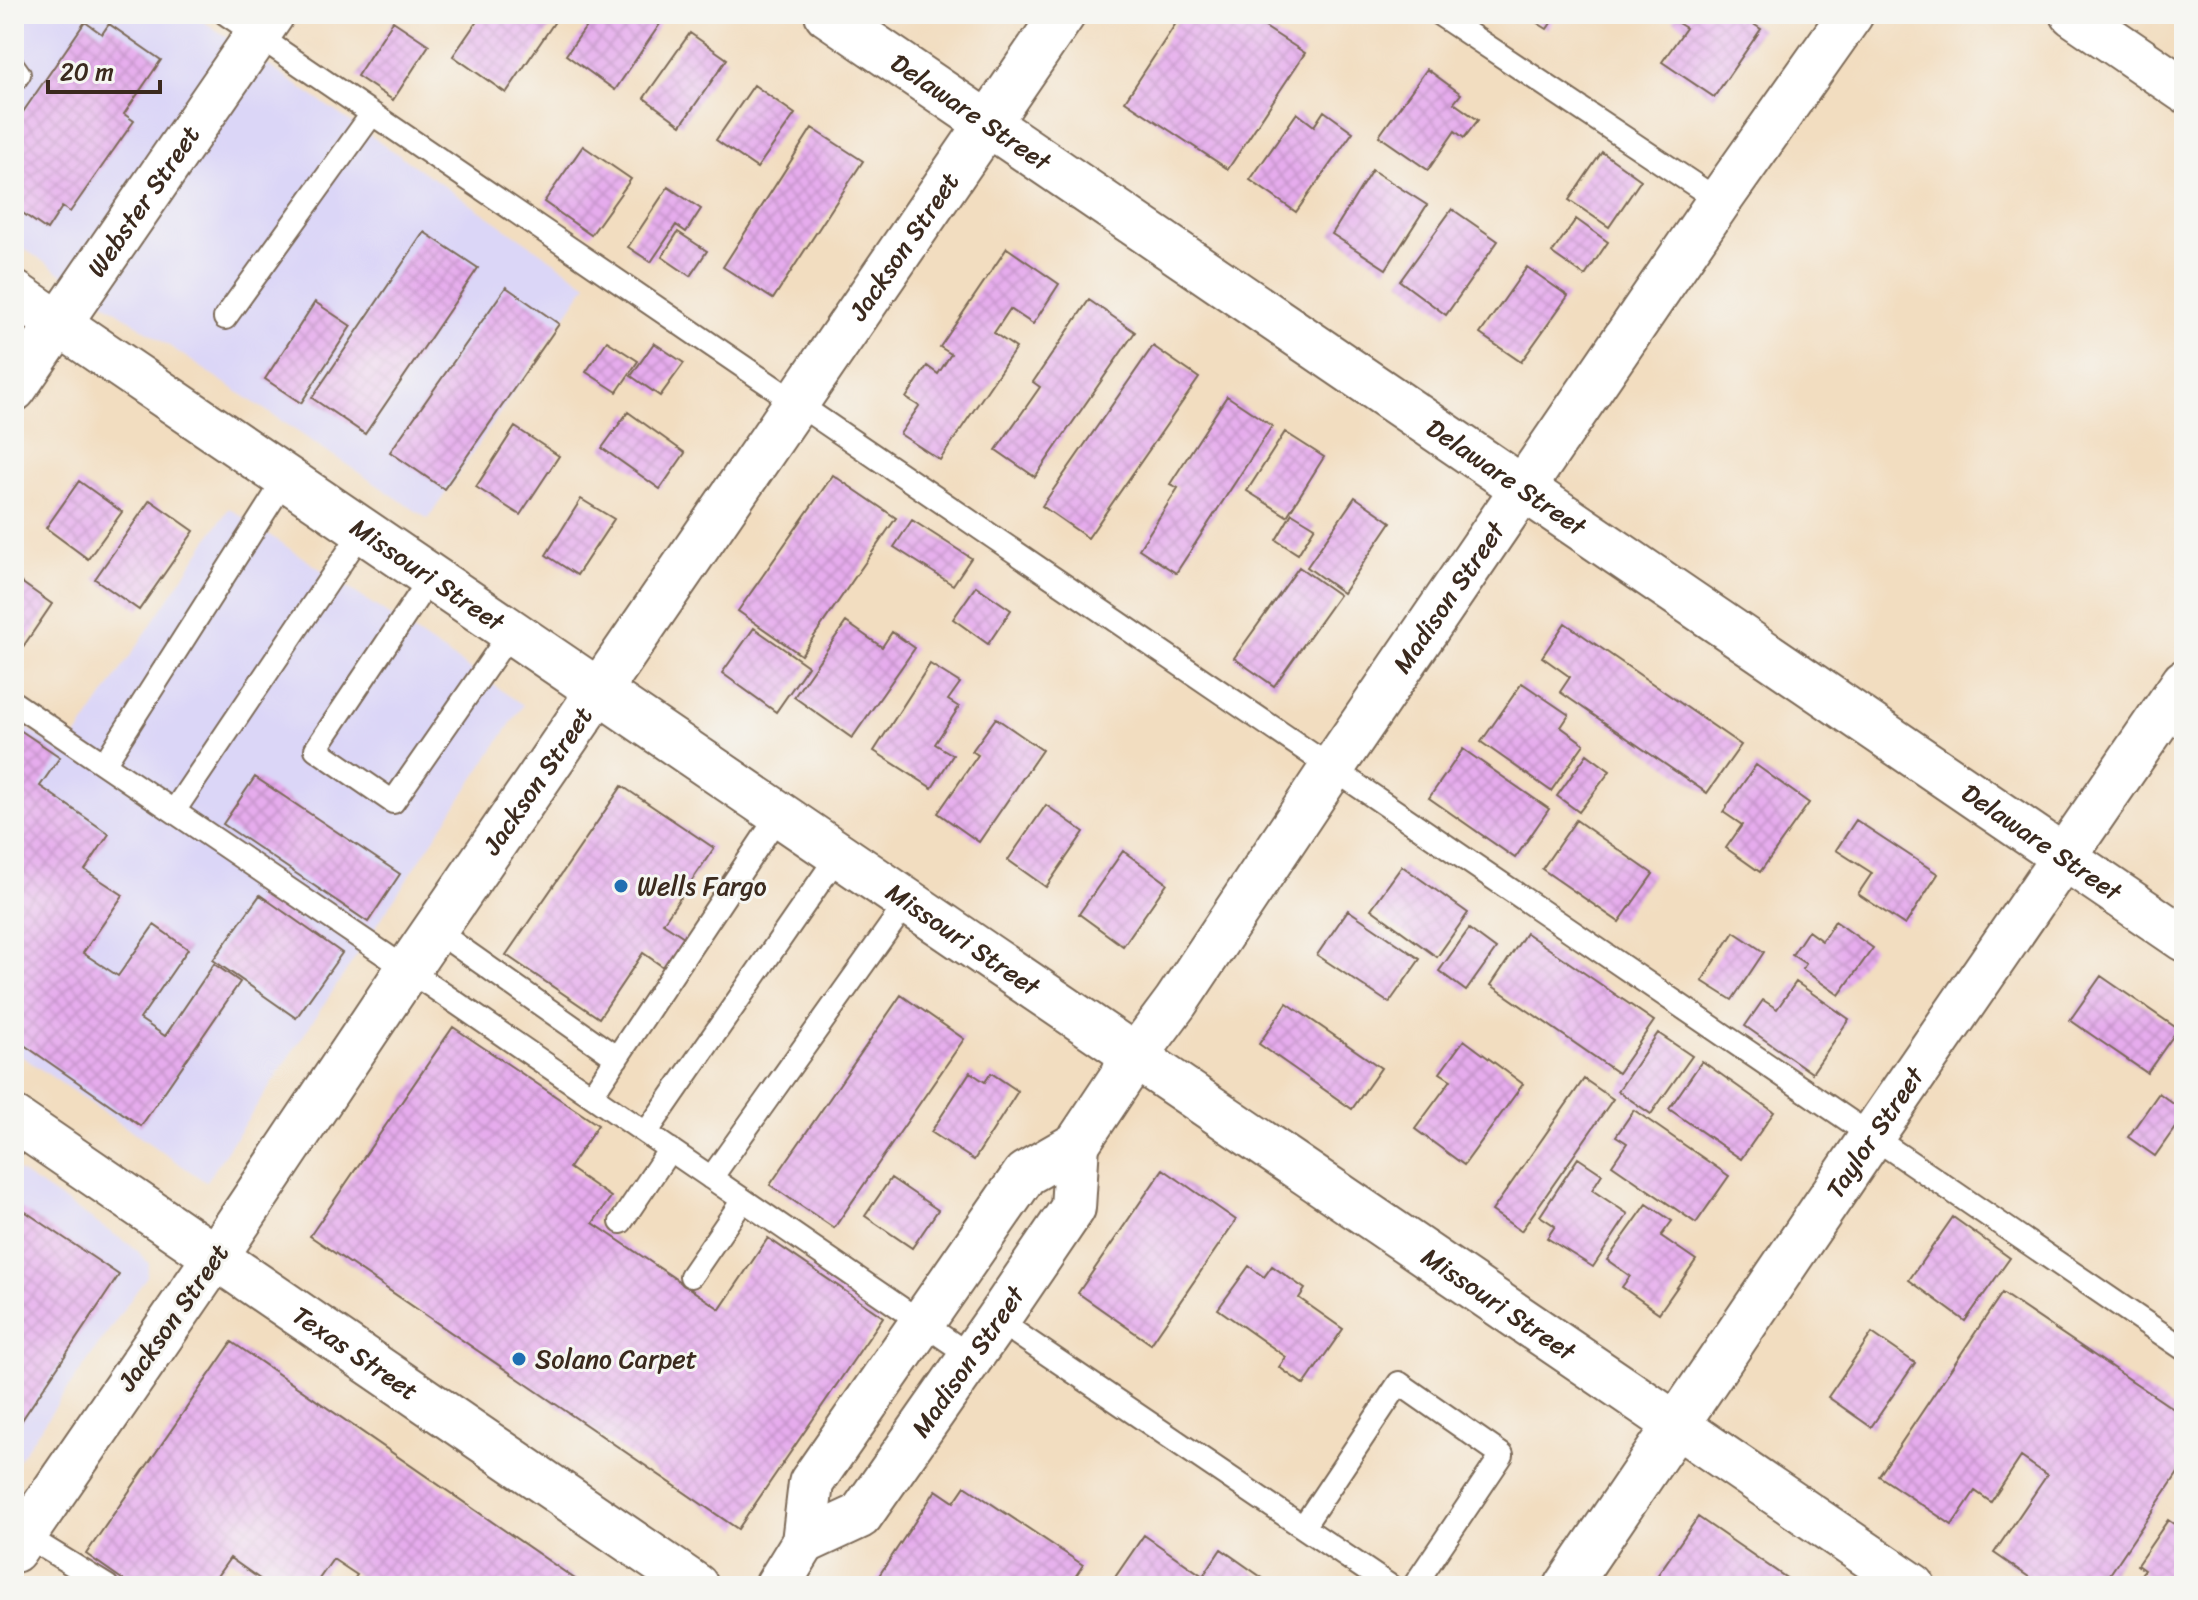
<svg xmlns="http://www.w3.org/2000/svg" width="2198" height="1600" font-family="Sriracha,sans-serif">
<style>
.built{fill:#dbd6f7}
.building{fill:url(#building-cross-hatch)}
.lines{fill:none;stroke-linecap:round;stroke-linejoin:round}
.service-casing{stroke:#7b6957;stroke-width:26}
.minor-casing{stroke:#7b6957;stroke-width:48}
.tertiary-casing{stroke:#7b6957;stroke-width:48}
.secondary-casing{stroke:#7b6957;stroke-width:48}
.service{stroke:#fff;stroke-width:22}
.minor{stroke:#fff;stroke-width:44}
.tertiary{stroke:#fff;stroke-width:44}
.secondary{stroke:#fff;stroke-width:44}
.poi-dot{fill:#1f6fb2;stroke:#f6f6f2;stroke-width:3}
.labels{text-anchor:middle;stroke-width:6;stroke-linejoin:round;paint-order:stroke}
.street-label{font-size:26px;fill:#3b2a1e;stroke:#f6f6f2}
.poi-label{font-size:26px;fill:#3b2a1e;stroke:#f6f6f2;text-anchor:start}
</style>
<defs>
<pattern id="building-cross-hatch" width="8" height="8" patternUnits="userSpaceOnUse" patternTransform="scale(2)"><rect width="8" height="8" fill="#e6aced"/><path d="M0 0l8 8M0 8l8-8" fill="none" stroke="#c694cb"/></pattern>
</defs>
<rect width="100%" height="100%" fill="#f6f6f2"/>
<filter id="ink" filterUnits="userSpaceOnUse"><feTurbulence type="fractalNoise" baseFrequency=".0125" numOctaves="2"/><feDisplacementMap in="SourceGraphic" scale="16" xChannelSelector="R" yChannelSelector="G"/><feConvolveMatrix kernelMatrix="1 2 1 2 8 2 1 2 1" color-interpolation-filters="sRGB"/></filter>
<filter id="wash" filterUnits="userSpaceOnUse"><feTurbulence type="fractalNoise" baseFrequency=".006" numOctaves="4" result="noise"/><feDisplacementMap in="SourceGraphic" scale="32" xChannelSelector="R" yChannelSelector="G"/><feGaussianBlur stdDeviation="1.8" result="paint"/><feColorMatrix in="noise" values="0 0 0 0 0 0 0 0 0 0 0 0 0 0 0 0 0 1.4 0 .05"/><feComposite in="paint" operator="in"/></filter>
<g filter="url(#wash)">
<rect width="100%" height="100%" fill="#f2ddc0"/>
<path class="built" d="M14,14h179l394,270 -159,235 -414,-277z
M229,508l294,197 -317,477 -192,-131v-332l51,35z
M14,1168l122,81 13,15 -2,12 -133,190z"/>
<g id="blocks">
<path class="building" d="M482,14h78l-54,79 -53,-37z
M595,14h51l14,10 -45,66 -49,-35z
M1182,14h63l60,39 -77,116 -103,-68z
M1523,14h34l-10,15z
M1677,14h70l-3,4 17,11 -47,68 -52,-35 24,-34 -13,-8z
M393,21l36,24 -36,55 -36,-24z
M85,22l17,12 7,-10 52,36 -37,54 10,7 -64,91 -8,-5 -15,23 -33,-23v-82z
M690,33l37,26 -46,66 -37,-27z
M1427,69l34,25 -7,9 24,17 -14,18 -9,-7 -27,39 -49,-34z
M754,85l41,29 -38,54 -41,-28z
M1324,111l29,21 -57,80 -46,-32 47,-67 17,13z
M812,128l51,33 -90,138 -50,-32z
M583,146l48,33 -40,56 -47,-33z
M1602,152l39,28 -32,47 -40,-27z
M1372,170l55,35 -41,64 -54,-35z
M668,187l33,22 -15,23 -10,-7 -25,37 -23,-15z
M1452,209l46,32 -52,74 -46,-34z
M1576,219l32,23 -23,34 -33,-23z
M424,232l54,36 -113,166 -53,-36z
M678,232l29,19 -17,25 -28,-19z
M1007,248l52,36 -26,40 -23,-15 -16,24 22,15 -76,112 -40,-26 19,-28 -13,-8 21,-32 11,8 13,-20 -11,-7z
M1527,267l41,29 -47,66 -41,-28z
M506,287l53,37 -115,165 -54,-37z
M1089,300l46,32 -100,145 -39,-27 44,-63 -7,-5z
M315,302l36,24 -50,77 -36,-24z
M607,341l31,20 -21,31 -31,-20z
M654,343l30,20 -24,33 -29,-20z
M1153,346l46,32 -111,160 -46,-32z
M1227,396l45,30 -96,147 -37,-24 39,-61 -8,-4z
M628,412l57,41 -25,36 -58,-41z
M515,427l44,29 -39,59 -44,-28z
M1285,432l39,25 -37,59 -40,-25z
M833,475l63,43 -95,137 -63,-44z
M79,481l43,31 -34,47 -42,-31z
M1355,497l36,25 -48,71 -36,-26z
M581,499l33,20 -37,56 -31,-20z
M150,500l44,31 -55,79 -44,-31z
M1292,513l23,14 -17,27 -22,-14z
M912,520l59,38 -18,27 -59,-38z
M1299,567l40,28 -65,91 -40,-28z
M14,577l38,27 -38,56z
M976,586l35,24 -23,34 -35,-25z
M846,622l36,25 10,-15 23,16 -63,90 -58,-41z
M1565,623l176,122 -34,48 -147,-101 10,-15 -28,-20z
M754,628l54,38 -32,46 -54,-39z
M930,664l30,19 -12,17 11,7 -24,37 18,11 -21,33 -58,-37z
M1522,683l47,32 -8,12 23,17 -33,47 -70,-49z
M996,718l46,32 -63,92 -41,-29 40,-58 -6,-4z
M14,726l46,31 -20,29 69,48 -24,36 38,25 -40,58 35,23 36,-51 34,24 -48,70 25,17 49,-72 26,18 -99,144 -127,-88z
M1463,749l86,60 -34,49 -86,-60z
M1587,754l23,17 -31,41 -22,-16z
M1756,765l53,38 -49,69 -34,-24 16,-23 -19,-13z
M255,777l145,97 -32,48 -145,-98z
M622,786l92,62 -51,75 27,18 -21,30 -26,-18 -44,65 -93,-63z
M1046,805l38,27 -38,55 -38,-27z
M1576,820l77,54 -34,48 -77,-53z
M1856,820l82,54 -33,51 -47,-31 14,-21 -36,-23z
M1123,851l44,32 -44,63 -44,-32z
M1402,866l66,47 -31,44 -66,-48z
M260,895l82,58 -46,65 -83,-58z
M1348,910l72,49 -31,44 -72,-48z
M1835,921l38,27 -34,47 -37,-26 4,-5 -14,-9 16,-24 14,10z
M1469,929l27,20 -30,42 -27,-20z
M1734,932l30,20 -32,48 -30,-19z
M1526,933l128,88 -36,52 -127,-88z
M2101,976l77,53 -31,44 -77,-53z
M1796,982l53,37 -37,54 -67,-47 18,-26 14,9z
M901,995l63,44 -130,189 -64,-43z
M1287,1003l94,65 -29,41 -93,-65z
M453,1027l145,98 -29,43 42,29 -18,26 127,86 48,-71 115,79 -145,212 -428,-293z
M1658,1033l34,23 -41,58 -33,-23z
M1464,1040l59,44 -59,81 -49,-36 36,-49 -11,-7z
M1702,1061l72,51 -33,47 -72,-50z
M970,1072l15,10 6,-9 27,18 -44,69 -43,-28z
M1584,1079l29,20 -92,132 -29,-20z
M2159,1093l25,19v3l-29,41 -27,-19z
M1634,1110l95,66 -33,47 -84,-58 15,-22 -11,-7z
M1578,1158l24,16 -10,16 36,24 -35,53 -46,-29 8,-12 -15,-10z
M1163,1169l73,51 -85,124 -73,-51z
M891,1178l47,32 -26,38 -47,-32z
M14,1204l105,71 -105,157z
M1647,1204l25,17 -11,15 35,24 -37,53 -37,-26 8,-11 -23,-16z
M1953,1217l57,41 -45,63 -56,-41z
M1249,1266l15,11 8,-11 33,23 -6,9 44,31 -39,56 -25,-18 7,-10 -68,-48z
M2002,1293l182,123v48l-82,122h-60l-48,-33 53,-78 -26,-18 -30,45 -16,-11 -23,34 -73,-49z
M1872,1333l43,30 -44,64 -43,-30z
M232,1342l353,244h-236l8,-11 -24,-16 -19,27h-52l2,-4 -34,-24 -20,28h-78l-46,-32z
M965,1486l118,79 -14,21h-197l64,-96 18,12z
M1698,1517l100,69h-127l-14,-10z
M2168,1520l16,11v55h-51l11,-16 -7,-5z
M1144,1535l59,41 18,-27 53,37h-165z"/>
</g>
</g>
<g filter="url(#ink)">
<use href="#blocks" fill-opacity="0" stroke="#7b6957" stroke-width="2"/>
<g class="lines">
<defs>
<path id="service" d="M226,14l1958,1335
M1439,14l280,187
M14,67l5,7 -5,7
M225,318l147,-204
M431,577l-115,172 77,53 118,-170
M14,703l444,301 514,353
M104,764l182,-286
M174,811l189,-281
M435,930l182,128
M592,1095l188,-282
M646,1133l193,-279
M711,1178l197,-277
M621,1222l49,-73
M691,1276l52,-76
M997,1320l393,266
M1303,1527l96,-144 103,72 -88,131
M18,1531l89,55"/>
<g id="minor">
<path id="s1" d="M827,14l1357,925"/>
<path d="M2073,14l111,76"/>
<path id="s2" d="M14,293l1899,1293"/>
<path id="s3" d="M804,1542l56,-26 137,-196 76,-112 4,-64"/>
<path d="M14,1550l202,-294"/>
<path id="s4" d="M777,1586l27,-44 7,-59 214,-309 52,-30 58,-87 41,-55 156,-234 387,-567 132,-187"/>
<path id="s5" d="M1567,1586l305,-450 312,-454"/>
</g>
<g id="tertiary">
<path id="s6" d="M14,389l258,-375"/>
<path id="s7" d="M216,1256l192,-287 655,-955"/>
</g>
<g id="secondary">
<path id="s8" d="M14,1119l682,467"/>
</g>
</defs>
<use href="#service" class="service-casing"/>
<use href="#minor" class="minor-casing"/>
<use href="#tertiary" class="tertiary-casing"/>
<use href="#secondary" class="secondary-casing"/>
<use href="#service" class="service"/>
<use href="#minor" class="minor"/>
<use href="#tertiary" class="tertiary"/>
<use href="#secondary" class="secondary"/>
</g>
</g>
<g class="poi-dot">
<circle cx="621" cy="886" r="8"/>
<circle cx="519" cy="1359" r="8"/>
</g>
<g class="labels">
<g class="street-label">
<text dy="9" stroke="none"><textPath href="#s1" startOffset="174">Delaware Street</textPath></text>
<text dy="9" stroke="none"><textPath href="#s6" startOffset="228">Webster Street</textPath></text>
<text dy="9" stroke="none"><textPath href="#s7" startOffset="1222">Jackson Street</textPath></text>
<text dy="9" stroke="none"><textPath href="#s1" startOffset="822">Delaware Street</textPath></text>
<text dy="9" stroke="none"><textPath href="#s2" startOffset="500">Missouri Street</textPath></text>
<text dy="9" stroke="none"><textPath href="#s4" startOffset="1208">Madison Street</textPath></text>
<text dy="9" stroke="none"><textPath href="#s7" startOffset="574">Jackson Street</textPath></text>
<text dy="9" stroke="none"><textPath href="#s1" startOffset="1470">Delaware Street</textPath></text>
<text dy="9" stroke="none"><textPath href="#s2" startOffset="1148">Missouri Street</textPath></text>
<text dy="9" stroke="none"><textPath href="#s5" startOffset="548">Taylor Street</textPath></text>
<text dy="9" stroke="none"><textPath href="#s2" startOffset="1796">Missouri Street</textPath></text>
<text transform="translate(173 1317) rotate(-55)" y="9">Jackson Street</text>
<text dy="9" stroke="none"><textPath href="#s8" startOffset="414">Texas Street</textPath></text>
<text dy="9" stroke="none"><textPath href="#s3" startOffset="250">Madison Street</textPath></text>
</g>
<g class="poi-label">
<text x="637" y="895">Wells Fargo</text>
<text x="535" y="1368">Solano Carpet</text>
</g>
</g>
<rect width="2198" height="1600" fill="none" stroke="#f6f6f2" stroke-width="48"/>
<path d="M48 80v12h112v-12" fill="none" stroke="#3b2a1e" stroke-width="4"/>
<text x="60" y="80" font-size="24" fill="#3b2a1e" stroke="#f6f6f2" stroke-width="6" paint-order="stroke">20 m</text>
</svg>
